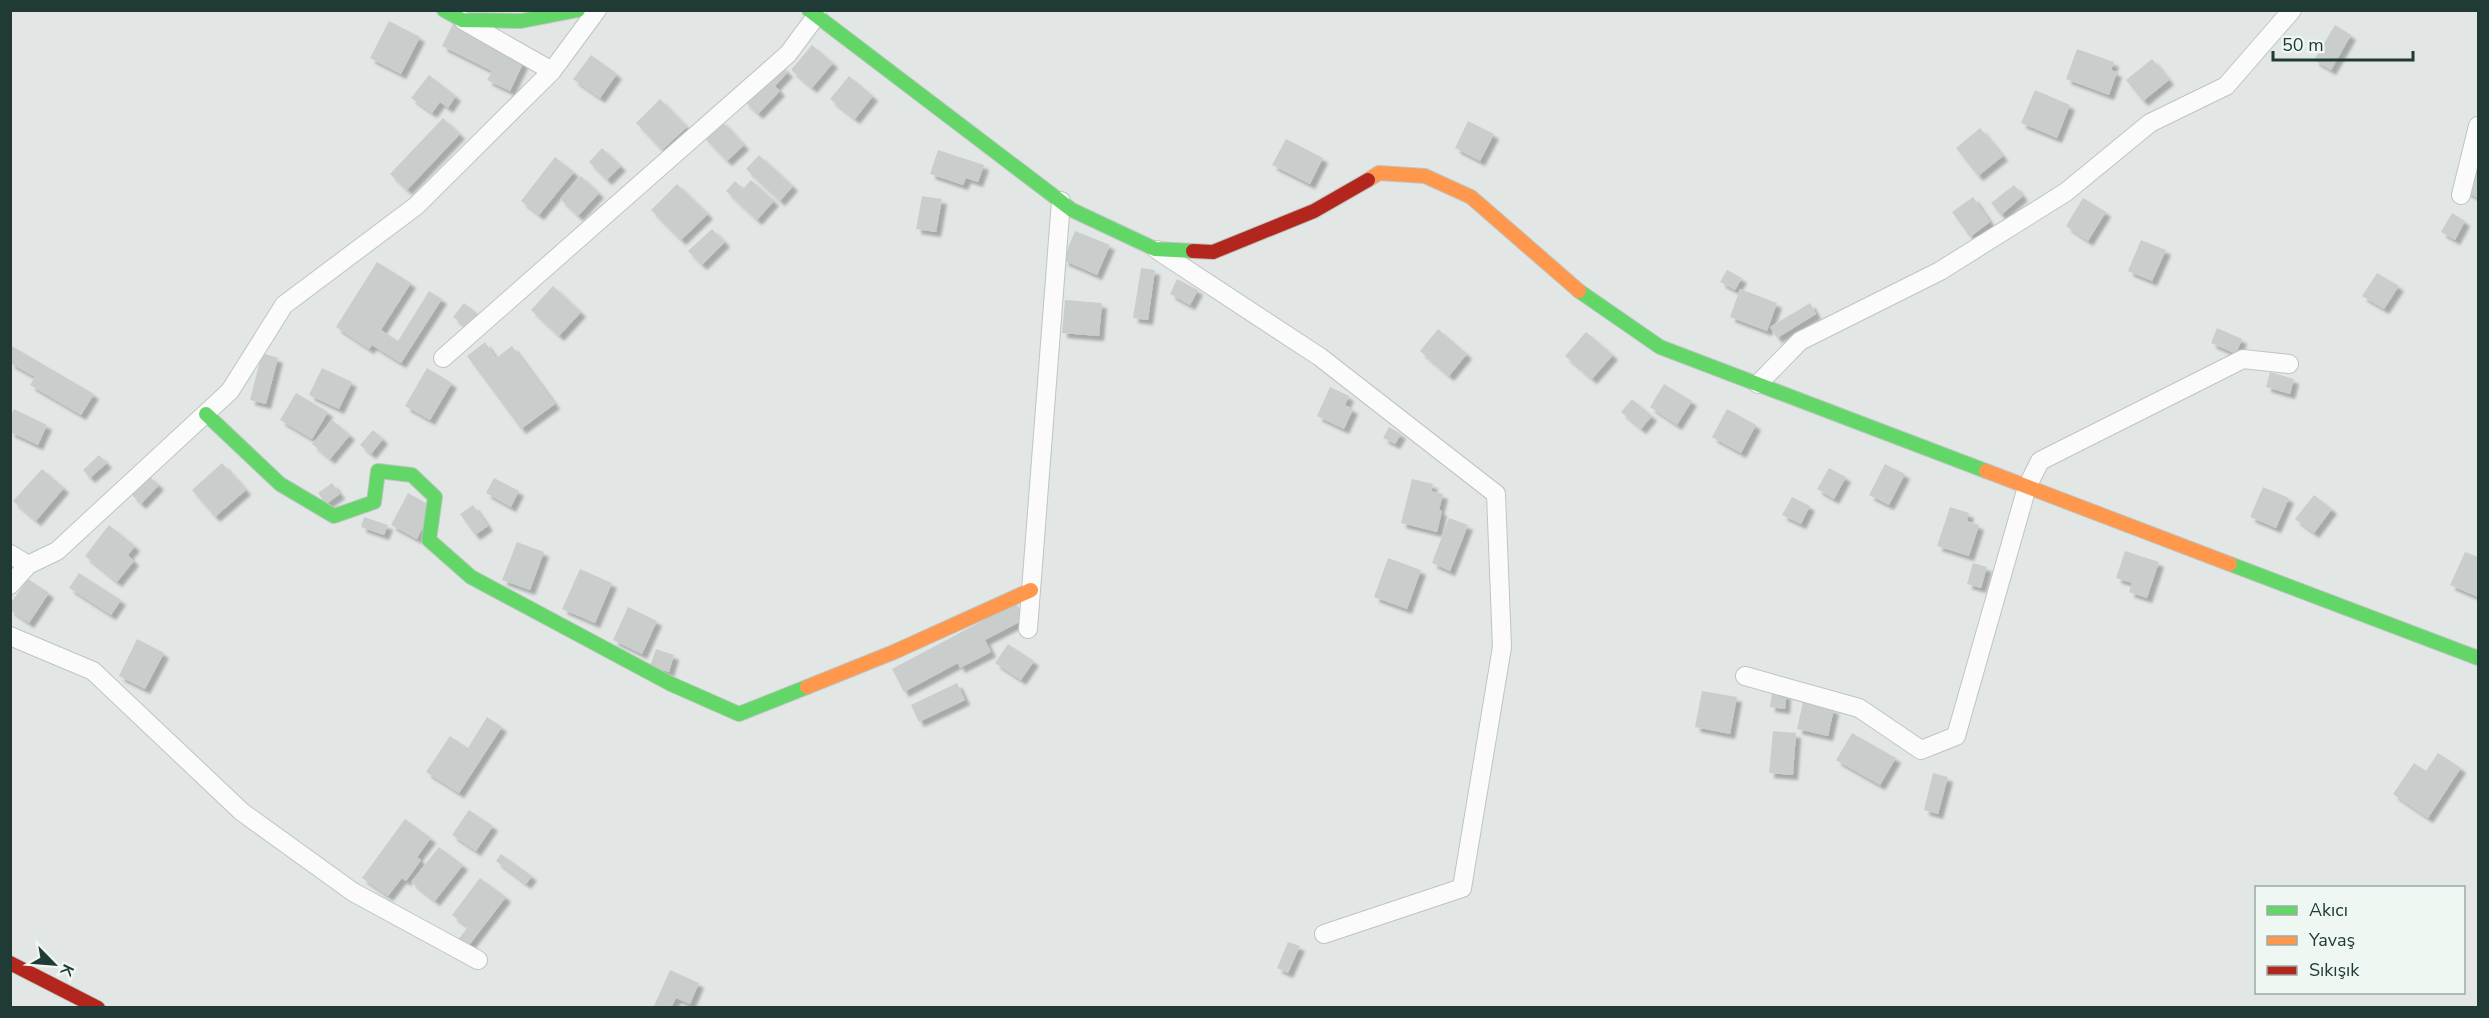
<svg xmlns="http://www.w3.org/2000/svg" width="2489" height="1018" font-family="'Nunito Sans',sans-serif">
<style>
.building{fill:#c9cecc;filter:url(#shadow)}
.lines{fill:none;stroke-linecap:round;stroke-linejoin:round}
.street-casing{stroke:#bfc4c2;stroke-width:20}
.fast-casing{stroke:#bec5c3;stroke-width:16}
.slow-casing{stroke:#bec5c3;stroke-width:16}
.jam-casing{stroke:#bec5c3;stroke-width:16}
.street{stroke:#fbfbfb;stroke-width:18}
.fast{stroke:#63d668;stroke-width:14}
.slow{stroke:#ff974d;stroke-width:14}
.jam{stroke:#b3261e;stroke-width:14}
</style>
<defs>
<filter id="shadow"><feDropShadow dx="5" dy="5" stdDeviation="1.5" flood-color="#0004"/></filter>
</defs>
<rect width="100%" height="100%" fill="#e2e7e5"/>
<path class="building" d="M389,21l31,16 -19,37 -31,-16z
M454,22l72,35 -16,34 -23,-11 5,-9 -50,-25z
M2335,25l16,10 -20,35 -17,-10z
M812,45l21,18 -21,25 -21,-18z
M2077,49l37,13 -3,8 6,2 -8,23 -43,-16z
M591,55l26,19 -17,24 -27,-19z
M2152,59l17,21 -26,21 -17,-21z
M780,65l8,7 -13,14 5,5 -22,23 -14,-13z
M429,75l27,21 -8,12 -8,-6 -8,11 -21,-15z
M849,76l24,20 -18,23 -25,-20z
M2035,90l35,15 -13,33 -36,-15z
M660,99l27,28 -25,23 -26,-27z
M443,118l17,16 -53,56 -17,-16z
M721,120l23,25 -17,16 -24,-25z
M1468,121l26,13 -14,27 -25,-13z
M1980,128l23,28 -25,20 -22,-28z
M1286,139l37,19 -13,26 -38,-19z
M602,148l19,18 -14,14 -18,-18z
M938,150l46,15 -6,17 -12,-4 -3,7 -33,-11z
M759,155l34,31 -13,15 -34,-32z
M555,157l19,15 -35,43 -18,-14z
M2478,165v33l-13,-7z
M581,176l18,17 -21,23 -18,-17z
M751,180l23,21 -17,19 -31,-29 9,-10 8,8z
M677,184l31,30 -27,26 -30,-30z
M2014,185l9,11 -22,19 -10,-12z
M922,196l20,3 -6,33 -20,-3z
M1973,197l17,25 -20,15 -18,-25z
M2083,198l23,14 -18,29 -22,-15z
M2452,213l13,8 -10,19 -14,-8z
M712,229l13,13 -23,23 -14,-14z
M1075,231l35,14 -13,30 -34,-15z
M2141,240l25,10 -14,31 -24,-10z
M377,262l34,21 -30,47 17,11 31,-50 13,8 -41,64 -29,-18 -3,4 -33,-22z
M1141,268l14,2 -7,50 -15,-2z
M1727,270l15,8 -7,12 -15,-8z
M2377,273l22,13 -15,23 -22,-13z
M1177,279l21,11 -8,15 -20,-11z
M553,286l28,26 -22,24 -28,-26z
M1740,289l37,14 -10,28 -37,-14z
M1065,300l37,3 -3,33 -37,-3z
M464,303l15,12 -10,14 -16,-12z
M1810,303l6,11 -39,24 -7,-11z
M2217,328l25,11 -6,15 -25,-11z
M1438,329l29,25 -18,22 -29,-25z
M1586,332l27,23 -21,24 -27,-23z
M485,342l11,16 16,-12 43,58 -34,25 -54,-73z
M10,345l84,49 -13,21 -51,-30 5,-8 -25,-14z
M262,353l16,5 -12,46 -16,-4z
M322,368l30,14 -13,27 -30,-14z
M427,368l25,15 -22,37 -25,-14z
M2270,372l24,7 -4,15 -24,-7z
M1664,384l28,17 -15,24 -27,-18z
M1330,387l19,9 -4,9 8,4 -9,20 -27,-13z
M296,393l32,19 -16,27 -32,-19z
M1632,399l20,17 -11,13 -20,-17z
M14,409l33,16 -9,20 -28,-13v-15z
M1727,409l29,16 -15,28 -29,-16z
M332,420l18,15 -20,24 -18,-15z
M1389,427l12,7 -6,10 -12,-6z
M373,430l10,9 -12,15 -11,-9z
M99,455l8,8 -17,15 -7,-8z
M222,463l24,27 -31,27 -23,-27z
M1885,464l20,10 -16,31 -20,-10z
M1829,468l17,9 -12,22 -17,-10z
M42,469l22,19 -28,33 -23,-20z
M149,476l10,9 -18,19 -9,-9z
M494,478l25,13 -8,16 -25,-14z
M1412,479l21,5 -2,7 12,3 -4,16 3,1 -5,21 -36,-9z
M332,483l8,11 -14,10 -8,-11z
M2263,487l26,11 -13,30 -26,-11z
M408,493l25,14 -16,32 -26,-14z
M2314,495l18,14 -18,24 -19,-14z
M1792,497l18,9 -9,18 -19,-9z
M473,505l15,21 -13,9 -15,-21z
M1950,507l19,6 -2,8 12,4 -10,31 -32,-10z
M364,517l24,8 -4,10 -23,-8z
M1449,518l19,7 -18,46 -18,-8z
M109,525l26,21 -7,9 6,6 -17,21 -32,-26z
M517,542l27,10 -14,38 -28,-10z
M2125,551l34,11 -12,36 -18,-6 3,-9 -16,-5z
M2465,552l13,5v40l-28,-12z
M1388,558l33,12 -14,39 -33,-12z
M1973,563l14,4 -6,21 -14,-4z
M580,569l32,14 -17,40 -33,-14z
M79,573l42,27 -10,15 -42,-27z
M28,579l21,14 -20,30 -19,-13v-6z
M1016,603l9,16 -40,21 6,12 -31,16 -2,-5 -54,29 -12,-23z
M628,607l29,14 -15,33 -29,-14z
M137,639l27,14 -19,36 -26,-13z
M1008,644l26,17 -13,19 -26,-17z
M656,649l18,6 -5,17 -19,-6z
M957,683l8,17 -46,22 -8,-17z
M1702,691l35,6 -7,37 -35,-7z
M1772,692l14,2 -1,15 -15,-2z
M1803,702l31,7 -6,27 -31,-7z
M487,717l15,10 -43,66 -33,-21 24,-36 18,12z
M1773,731l23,2 -3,42 -24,-2z
M1852,733l44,25 -16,27 -44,-25z
M2438,753l23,15 -33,50 -35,-24 21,-31 12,8z
M1933,773l15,4 -10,37 -14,-4z
M469,810l24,16 -17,25 -24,-16z
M405,819l26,19 -14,19 4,3 -15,21 -4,-3 -14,18 -26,-18z
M439,847l24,18 -28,36 -24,-19z
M501,854l31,22 -6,8 -30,-23z
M480,878l26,19 -39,51 -10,-7 11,-14 -16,-12z
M1288,942l12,4 -12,27 -11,-5z
M670,970l29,13 -9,21 -14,-6 -5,10h-14l-3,-2z"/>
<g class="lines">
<defs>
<path id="street" d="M464,21l88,50
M2461,195l17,-69
M1157,250l163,107 176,137 6,153 -40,241 -138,46
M443,358l345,-304 29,-39
M1758,384l42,-43 140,-70 126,-79 84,-69 76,-37 66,-76
M10,554l18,11
M10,585l18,-20 29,-14 173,-160 54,-86 132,-99 136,-135 45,-61
M1028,629l33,-428
M10,636l83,35 149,141 111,80 125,68
M1745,676l114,32 62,42 35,-14 71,-249 13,-26 203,-102 46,5"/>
<path id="fast" d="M444,10l18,10 59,1 57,-11
M809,10l263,200 83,39 38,2
M1579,291l81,56 326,124
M206,414l74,70 54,32 40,-14 4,-31 34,4 23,22 -6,43 42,37 200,107 68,30 68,-27
M2230,564l248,94"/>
<path id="slow" d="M1368,180l11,-7 46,3 46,21 108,94
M1986,471l244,93
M807,687l87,-35 137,-62"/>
<path id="jam" d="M1193,251l20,1 101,-41 54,-31
M10,963l88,45"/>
</defs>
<use href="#street" class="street-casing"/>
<use href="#fast" class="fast-casing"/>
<use href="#slow" class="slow-casing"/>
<use href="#jam" class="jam-casing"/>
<use href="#street" class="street"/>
<use href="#fast" class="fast"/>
<use href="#slow" class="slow"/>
<use href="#jam" class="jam"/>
</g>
<rect width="2489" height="1018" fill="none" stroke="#203a35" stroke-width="24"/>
<rect x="2255" y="886" width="210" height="108" fill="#eff7f3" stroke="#9caba7" stroke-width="1.5"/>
<rect x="2267" y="906" width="30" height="9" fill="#63d668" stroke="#9caba7" stroke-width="1.5"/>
<text x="2309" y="916" font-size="18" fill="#203a35">Akıcı</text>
<rect x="2267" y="936" width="30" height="9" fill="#ff974d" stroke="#9caba7" stroke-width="1.5"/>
<text x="2309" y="946" font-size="18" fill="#203a35">Yavaş</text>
<rect x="2267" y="966" width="30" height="9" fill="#b3261e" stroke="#9caba7" stroke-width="1.5"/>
<text x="2309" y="976" font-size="18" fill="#203a35">Sıkışık</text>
<g transform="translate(54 964) rotate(115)" stroke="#eff7f3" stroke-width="4.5" paint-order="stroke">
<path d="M0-4.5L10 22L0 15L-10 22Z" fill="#203a35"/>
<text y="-9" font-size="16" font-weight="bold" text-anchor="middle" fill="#203a35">K</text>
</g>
<path d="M2273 51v9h140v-9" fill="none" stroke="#203a35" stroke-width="3"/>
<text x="2282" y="51" font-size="18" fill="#203a35" stroke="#eff7f3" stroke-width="4.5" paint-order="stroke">50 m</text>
</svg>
